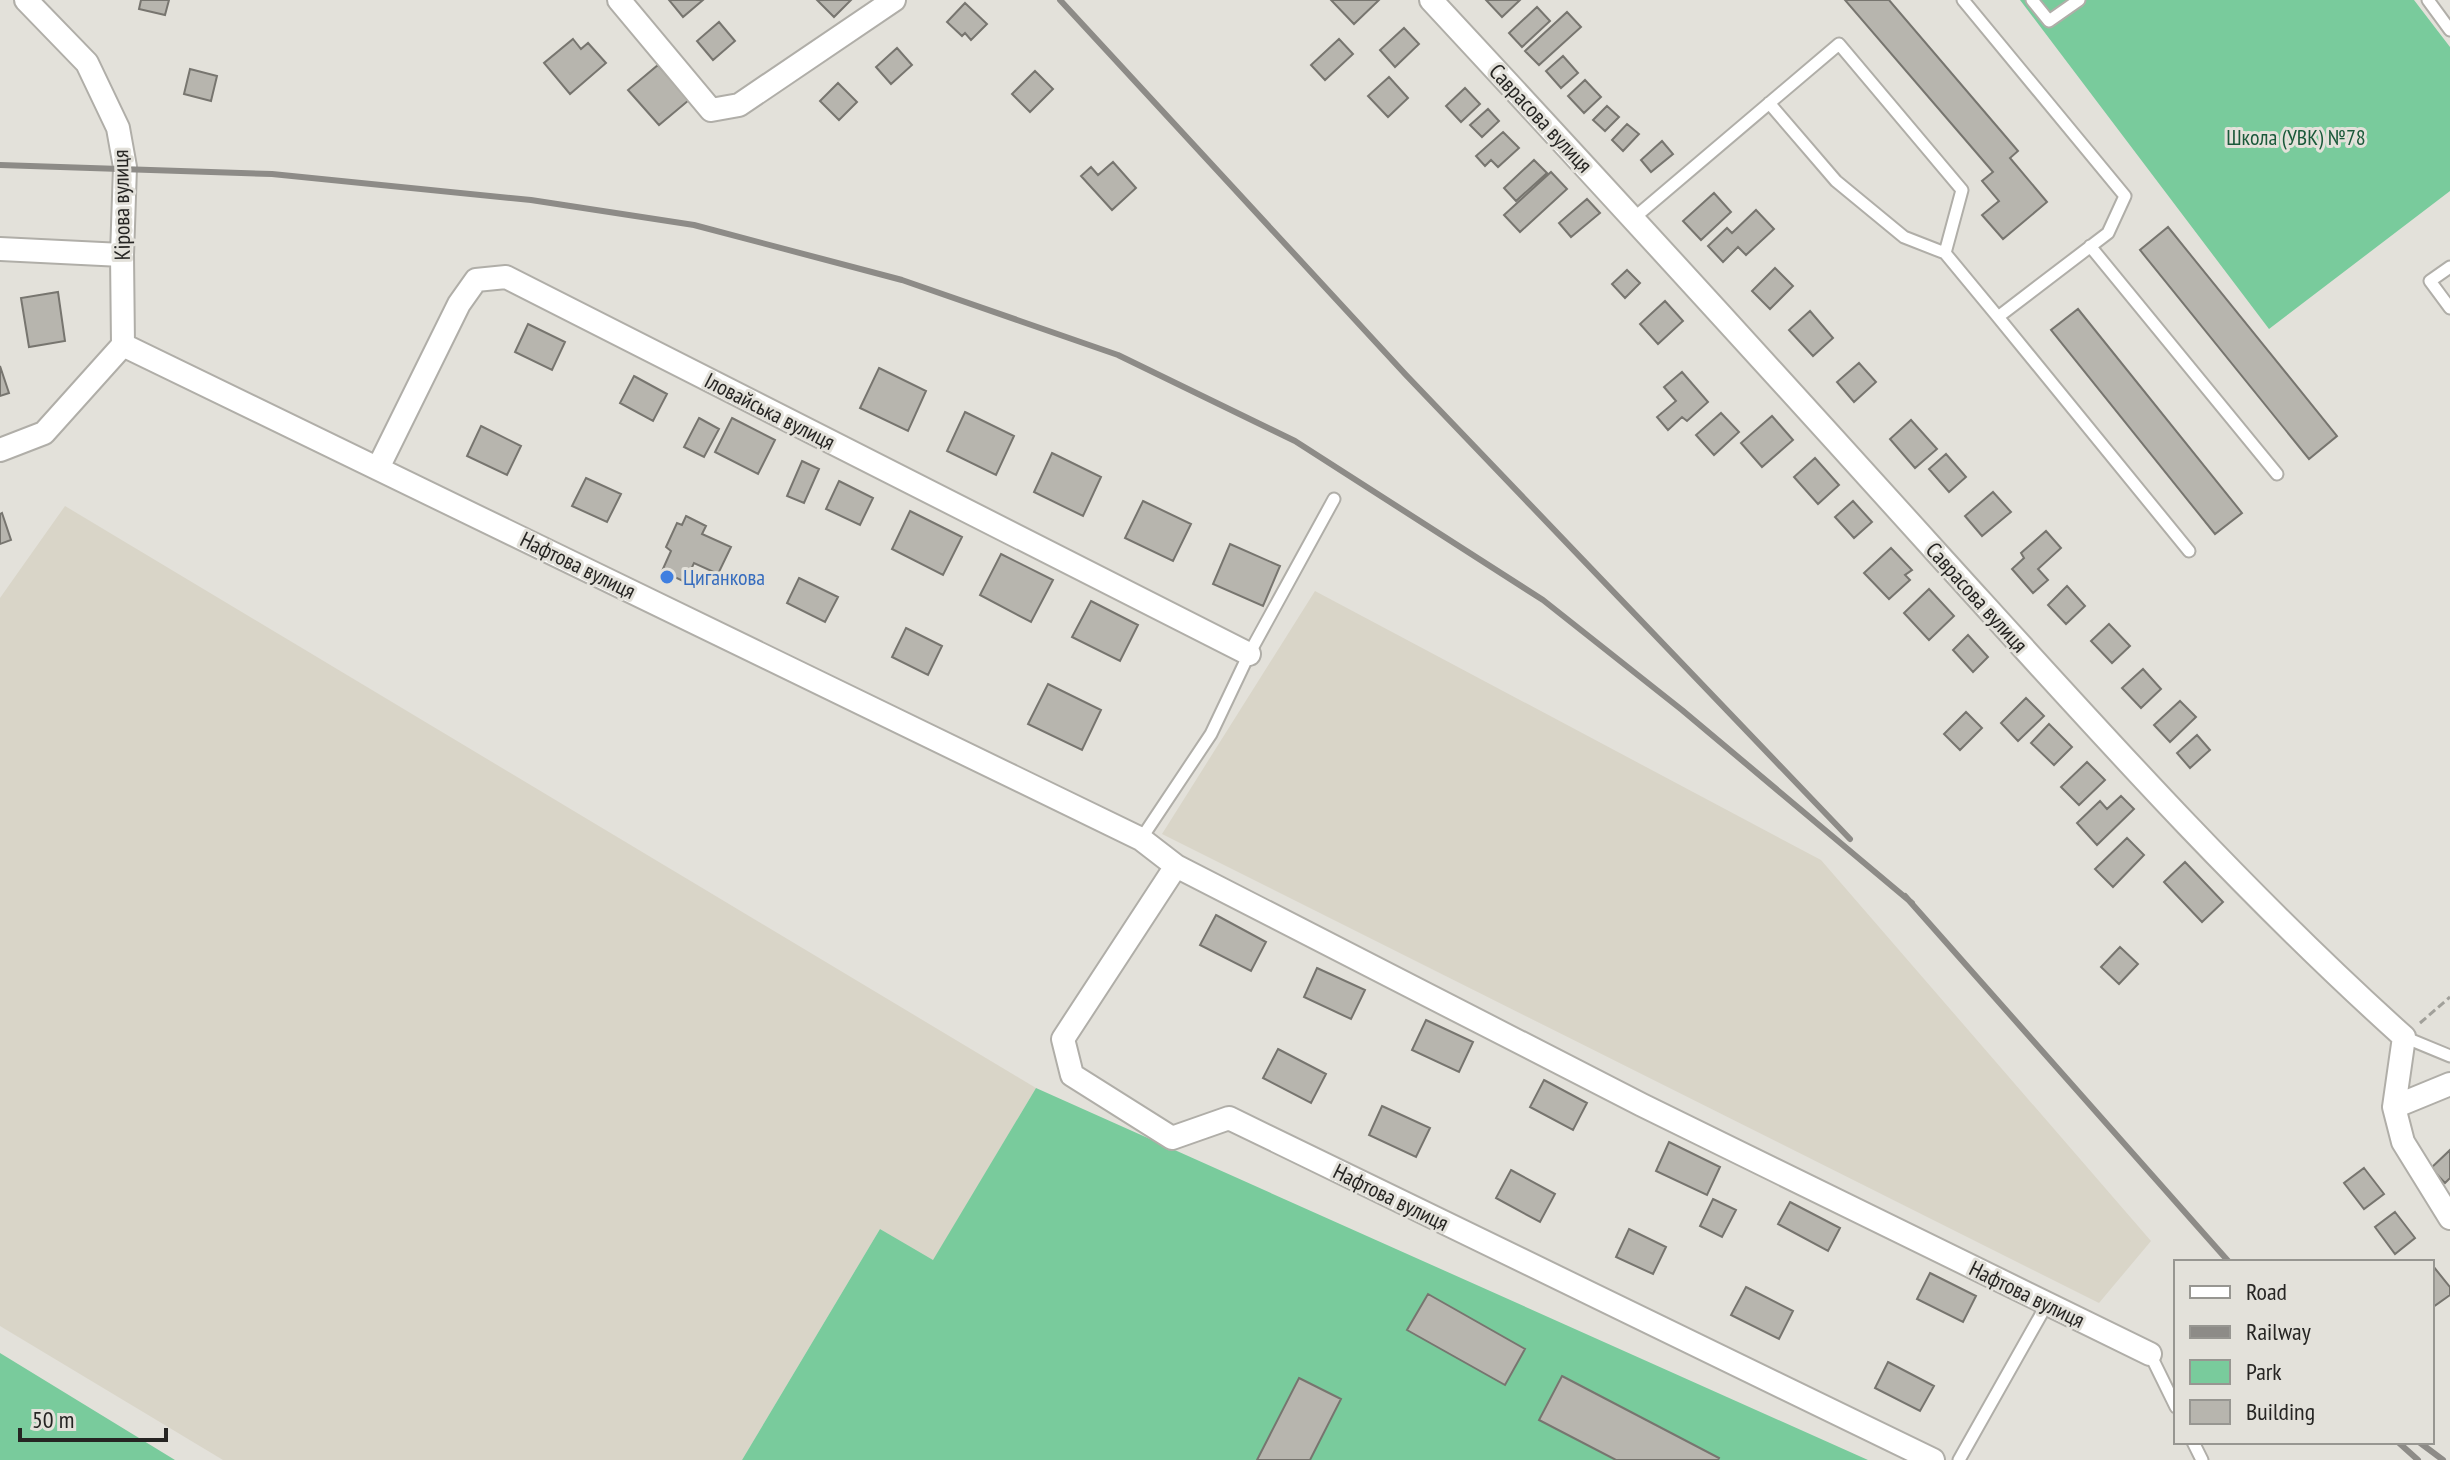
<svg xmlns="http://www.w3.org/2000/svg" width="2450" height="1460" font-family="'PT Sans Narrow',sans-serif">
<style>
.built{fill:#d9d5c8}
.green{fill:#79cb9c}
.building{fill:#b7b5ae;stroke:#77756f;stroke-width:2}
.lines{fill:none;stroke-linecap:round;stroke-linejoin:round}
.service-casing{stroke:#b0aea8;stroke-width:15}
.minor-casing{stroke:#b0aea8;stroke-width:26}
.path{stroke:#a1a09a;stroke-width:3;stroke-dasharray:8 4;stroke-linecap:butt}
.service{stroke:#fff;stroke-width:11}
.minor{stroke:#fff;stroke-width:22}
.rail{stroke:#8d8b87;stroke-width:6}
.shop-dot{fill:#3f7fe0;stroke:#e3e1da;stroke-width:3}
.labels{text-anchor:middle;stroke-width:6;stroke-linejoin:round;paint-order:stroke}
.street-label{font-size:22px;fill:#262523;stroke:#e3e1da}
.park-label{font-size:22px;fill:#1a593a;stroke:#e3e1da}
.shop-label{font-size:22px;fill:#366cbe;stroke:#e3e1da;text-anchor:start}
</style>
<rect width="100%" height="100%" fill="#e3e1da"/>
<path class="built" d="M65,506l971,582 -103,173 -53,-32 -138,231h-519l-223,-134v-728z
M1315,591l506,269 330,381 -52,62 -937,-469z"/>
<path class="green" d="M2020,0h394l36,47v144l-181,138z
M1036,1088l832,372h-1126l138,-231 53,31z
M0,1353l175,107h-175z"/>
<path class="building" d="M141,0h28l-4,15 -26,-6z
M669,0h34l-20,17z
M817,0h34l-17,17z
M1331,0h48l-25,24z
M1486,0h34l-18,17z
M1845,0h44l129,151 -8,7 37,44 -44,37 -21,-24 17,-14 -17,-20 11,-9z
M965,3l22,21 -16,16 -6,-7 -3,3 -15,-14z
M1537,7l13,14 -28,26 -13,-14z
M1567,12l14,15 -42,38 -14,-14z
M719,22l16,19 -22,19 -16,-19z
M1404,28l15,16 -24,23 -15,-17z
M573,39l8,10 7,-6 18,20 -36,31 -26,-31z
M1339,39l14,15 -28,26 -14,-15z
M897,48l15,17 -21,19 -15,-17z
M1563,56l15,17 -17,15 -15,-17z
M658,65l31,35 -30,25 -31,-35z
M190,69l27,7 -6,25 -27,-7z
M1035,71l18,18 -23,23 -18,-18z
M1389,77l19,21 -20,19 -20,-21z
M1585,80l16,17 -17,16 -16,-17z
M838,83l19,19 -18,18 -19,-19z
M1465,88l15,16 -19,18 -15,-16z
M1607,106l12,11 -14,14 -12,-11z
M1488,109l11,12 -17,16 -12,-12z
M1627,124l12,10 -16,17 -11,-11z
M1503,132l16,16 -21,19 -7,-7 -6,6 -9,-10z
M1662,141l11,13 -22,18 -10,-12z
M1534,160l13,13 -31,28 -12,-13z
M1113,162l23,26 -24,22 -31,-34 10,-9 7,8z
M1551,172l16,17 -47,43 -16,-17z
M1714,193l17,19 -30,28 -18,-19z
M1587,199l13,14 -29,24 -12,-14z
M1756,210l18,19 -28,26 -8,-8 -15,15 -15,-16 19,-18 5,5z
M2168,227l169,209 -28,23 -169,-209z
M1775,268l18,18 -23,23 -18,-18z
M1627,270l13,13 -15,15 -13,-14z
M58,292l7,49 -36,6 -8,-49z
M1665,301l18,20 -25,23 -18,-20z
M2078,309l164,204 -27,21 -164,-204z
M1810,311l23,27 -20,18 -24,-26z
M528,324l37,18 -13,28 -37,-18z
M1859,363l17,19 -22,20 -17,-20z
M0,366l9,27 -9,3z
M879,368l47,23 -18,40 -48,-23z
M1682,372l26,30 -21,19 -5,-4 -14,13 -11,-13 19,-16 -12,-14z
M634,376l33,18 -14,27 -33,-18z
M965,412l49,24 -18,39 -49,-24z
M1721,413l18,19 -25,23 -18,-20z
M1772,416l21,24 -31,27 -21,-24z
M699,418l20,11 -15,28 -20,-10z
M732,418l43,22 -17,34 -43,-22z
M1911,420l26,29 -22,19 -25,-29z
M481,426l40,20 -14,29 -40,-19z
M1052,453l49,24 -18,39 -49,-24z
M1946,454l20,23 -17,15 -20,-23z
M1815,458l24,27 -21,19 -24,-27z
M802,461l17,8 -15,34 -17,-7z
M586,478l35,16 -14,28 -35,-16z
M839,481l34,17 -13,27 -34,-16z
M1993,492l18,20 -29,24 -17,-20z
M1143,501l48,23 -18,37 -48,-23z
M1853,501l19,21 -18,16 -19,-21z
M910,511l52,26 -19,38 -51,-26z
M2,513l9,27 -11,4v-30z
M686,516l20,10 -4,8 29,13 -13,27 -24,-11 -9,19 -23,-11 9,-20 -5,-4 11,-24 5,2z
M2046,531l15,17 -23,21 10,11 -15,13 -21,-24 12,-11 -3,-5z
M1230,544l50,22 -17,40 -50,-22z
M1891,548l21,22 -7,5 5,5 -21,19 -25,-26z
M1001,554l52,26 -22,42 -51,-27z
M799,578l39,19 -13,25 -38,-19z
M2067,586l18,20 -19,18 -18,-19z
M1929,589l25,27 -25,24 -25,-27z
M1091,601l47,24 -18,36 -48,-24z
M2109,624l21,22 -18,17 -21,-22z
M906,628l36,18 -14,29 -36,-18z
M1968,635l20,22 -15,15 -20,-22z
M2143,669l18,20 -20,19 -19,-20z
M1048,684l53,26 -19,40 -54,-26z
M2026,698l18,18 -26,25 -17,-18z
M2180,701l16,16 -26,25 -16,-17z
M1966,712l16,16 -22,22 -16,-16z
M2049,724l23,23 -18,18 -23,-22z
M2197,735l13,15 -20,18 -13,-15z
M2087,762l18,18 -26,25 -18,-18z
M2121,796l13,13 -37,36 -20,-22 23,-22 7,8z
M2127,838l17,17 -31,32 -18,-18z
M2185,862l38,40 -21,20 -38,-40z
M1216,915l50,27 -15,29 -51,-26z
M2120,947l18,17 -19,20 -18,-17z
M1317,968l48,22 -14,29 -47,-22z
M1426,1020l47,22 -14,30 -47,-22z
M1278,1049l48,25 -15,29 -48,-25z
M1544,1080l43,23 -14,27 -43,-23z
M1382,1106l48,22 -14,29 -47,-22z
M1669,1142l51,25 -13,28 -51,-24z
M2450,1150v28l-5,5 -14,-15z
M2364,1168l20,26 -20,15 -20,-26z
M1511,1170l44,24 -15,28 -44,-24z
M1713,1199l23,11 -14,27 -22,-11z
M1790,1202l50,26 -12,23 -50,-27z
M2395,1212l20,26 -20,16 -20,-27z
M1629,1229l37,18 -13,27 -37,-17z
M2433,1266l17,21v8l-17,12z
M1930,1273l46,23 -13,26 -46,-23z
M1746,1287l47,24 -14,28 -48,-24z
M1428,1294l97,55 -20,36 -98,-55z
M1888,1362l46,24 -14,25 -45,-23z
M1562,1376l157,82 -1,2h-102l-77,-40z
M1299,1378l42,21 -31,61h-53z"/>
<g class="lines">
<defs>
<path id="service" d="M1963,0l162,196 -17,37 -110,84 191,234
M2032,0l17,21 30,-21
M2428,0l22,30
M1769,103l67,78 68,56 41,16
M1634,218l205,-174 123,146 -17,63 53,64
M2090,246l187,228
M2450,267l-20,14 20,27
M1141,839l70,-105 38,-80 85,-155
M2404,1037l46,19
M2150,1354l26,53
M2193,1442l9,18
M1959,1460l88,-156"/>
<path id="minor" d="M26,0l61,63 31,65 7,39 -3,88 1,90
M619,0l92,110 28,-5 155,-105
M1431,0c170,183 339,368 507,554 150,165 299,333 466,483l-10,70 9,35 47,76
M0,249l122,6
M0,450l44,-17 79,-88 1018,494 35,27 466,239 508,249
M378,468l81,-164 17,-24 30,-3 743,377
M1176,866l-113,173 9,36 100,63 57,-20 704,342
M2394,1107l56,-23"/>
</defs>
<use href="#service" class="service-casing"/>
<use href="#minor" class="minor-casing"/>
<path class="path" d="M2420,1023l30,-26"/>
<use href="#service" class="service"/>
<use href="#minor" class="minor"/>
<path class="rail" d="M1060,0l346,375 444,464
M0,165l272,9 259,26 163,25 208,55 216,75 177,86 248,159 139,110 230,193
M1905,896l324,366
M2398,1442l20,18
M2419,1442l24,18"/>
</g>
<circle class="shop-dot" cx="667" cy="577" r="8"/>
<g class="labels">
<g class="street-label">
<text transform="translate(1541 118) rotate(47)" y="8">Саврасова вулиця</text>
<text transform="translate(121 205) rotate(-91)" y="8">Кірова вулиця</text>
<text transform="translate(770 411) rotate(27)" y="8">Іловайська вулиця</text>
<text transform="translate(578 565) rotate(26)" y="8">Нафтова вулиця</text>
<text transform="translate(1977 597) rotate(48)" y="8">Саврасова вулиця</text>
<text transform="translate(1391 1197) rotate(26)" y="8">Нафтова вулиця</text>
<text transform="translate(2027 1294) rotate(26)" y="8">Нафтова вулиця</text>
</g>
<g class="park-label">
<text x="2296" y="145">Школа (УВК) №78</text>
</g>
<g class="shop-label">
<text x="683" y="585">Циганкова</text>
</g>
</g>
<rect x="2174" y="1260" width="260" height="184" fill="#e3e1da" stroke="#979691" stroke-width="2"/>
<rect x="2190" y="1286" width="40" height="12" fill="#ffffff" stroke="#979691" stroke-width="2"/>
<text x="2246" y="1300" font-size="24" fill="#262523">Road</text>
<rect x="2190" y="1326" width="40" height="12" fill="#8d8b87" stroke="#979691" stroke-width="2"/>
<text x="2246" y="1340" font-size="24" fill="#262523">Railway</text>
<rect x="2190" y="1360" width="40" height="24" fill="#79cb9c" stroke="#979691" stroke-width="2"/>
<text x="2246" y="1380" font-size="24" fill="#262523">Park</text>
<rect x="2190" y="1400" width="40" height="24" fill="#b7b5ae" stroke="#979691" stroke-width="2"/>
<text x="2246" y="1420" font-size="24" fill="#262523">Building</text>
<path d="M20 1428v12h146v-12" fill="none" stroke="#262523" stroke-width="4"/>
<text x="32" y="1428" font-size="24" fill="#262523" stroke="#e3e1da" stroke-width="6" paint-order="stroke">50 m</text>
</svg>
